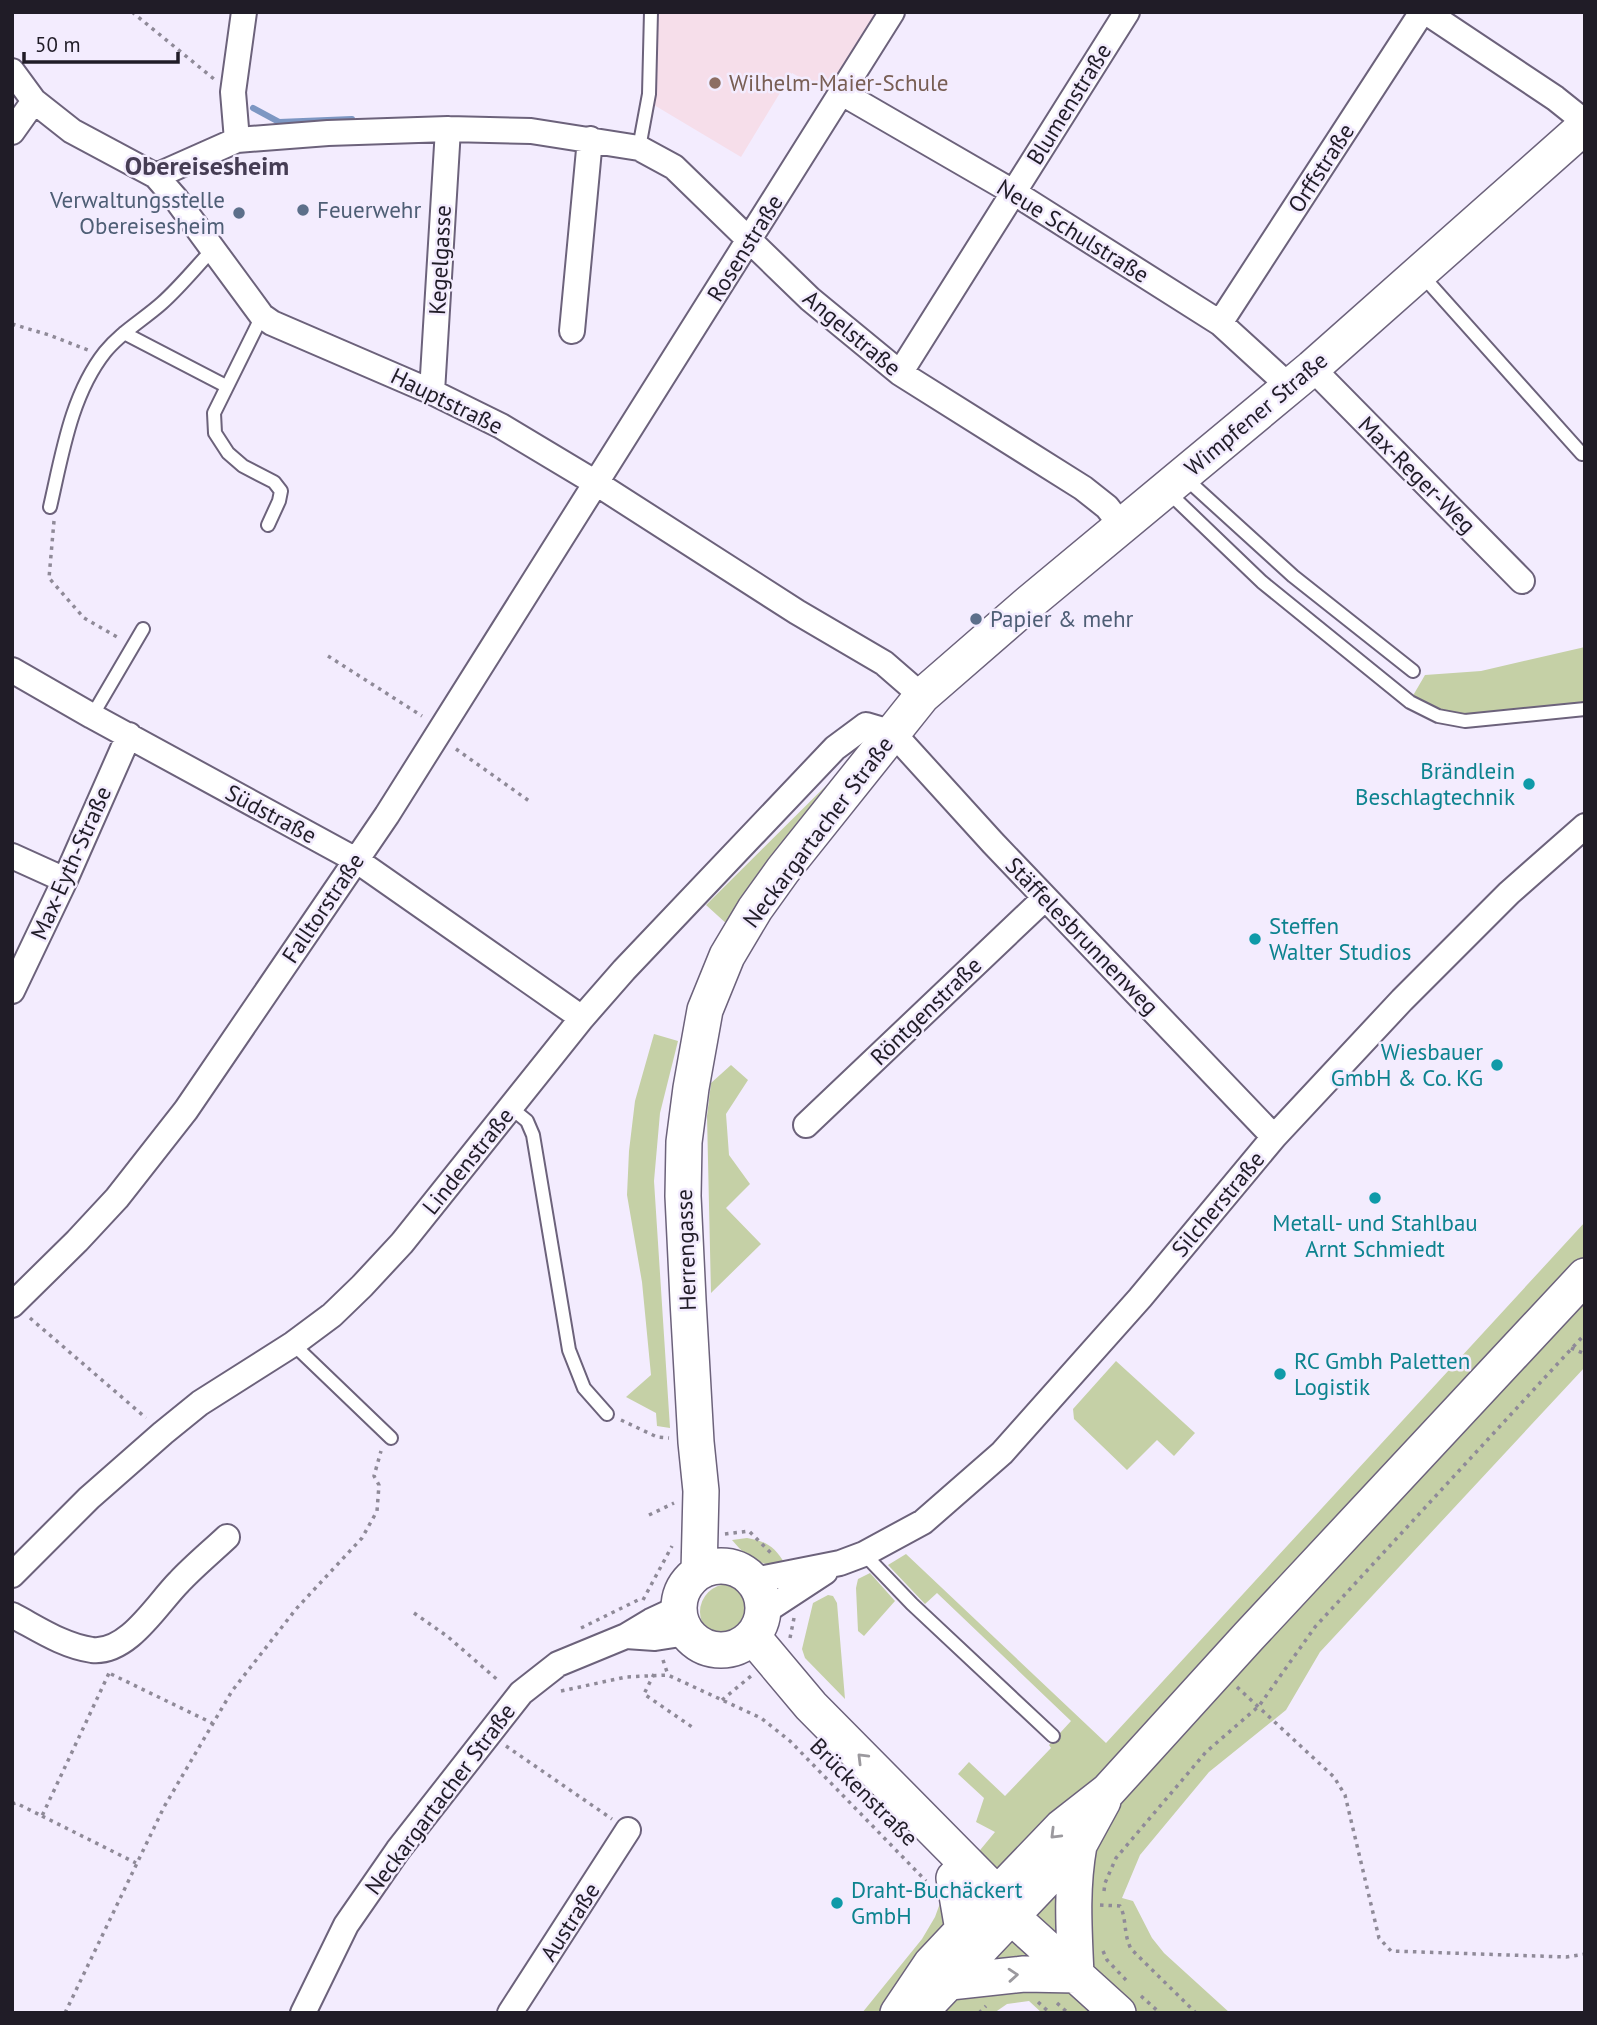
<svg xmlns="http://www.w3.org/2000/svg" width="1597" height="2025" font-family="'PT Sans',sans-serif">
<style>
.education{fill:#f6deea}
.green{fill:#c5d0a6}
.lines{fill:none;stroke-linecap:round;stroke-linejoin:round}
.stream{stroke:#7d97c3;stroke-width:6}
.lane-casing{stroke:#6c627b;stroke-width:16}
.street-casing{stroke:#6c627b;stroke-width:28}
.secondary-casing{stroke:#6c627b;stroke-width:38}
.path{stroke:#8f8a98;stroke-width:3.5;stroke-dasharray:3.5 5;stroke-linecap:butt}
.lane{stroke:#fff;stroke-width:12}
.street{stroke:#fff;stroke-width:24}
.secondary{stroke:#fff;stroke-width:35}
.oneway{stroke:#9b999e}
.education-dot{fill:#8d6e63;stroke:#f3ecfe;stroke-width:2.5}
.service-dot{fill:#5c6f8a;stroke:#f3ecfe;stroke-width:2.5}
.culture-dot{fill:#0f9aa8;stroke:#f3ecfe;stroke-width:2.5}
.labels{text-anchor:middle;stroke-width:5;stroke-linejoin:round;paint-order:stroke}
.education-label{font-size:23px;fill:#785e54;stroke:#f3ecfe;text-anchor:start}
.street-label{font-size:23px;fill:#201c27;stroke:#f3ecfe}
.service-label{font-size:23px;fill:#4e5e75;stroke:#f3ecfe;text-anchor:start}
.culture-label{font-size:23px;fill:#0d838f;stroke:#f3ecfe;text-anchor:start}
.quarter-label{font-size:26px;font-weight:bold;fill:#463d54;stroke:#f3ecfe}
</style>
<rect width="100%" height="100%" fill="#f3ecfe"/>
<path class="education" d="M644,12h237l-51,82 -38,-21 -51,84 -97,-58z"/>
<path class="green" d="M1585,647v58l-120,13 -24,-6 -30,-13 14,-24 56,-4z
M862,750l-134,175 -22,-20z
M654,1034l24,7 -18,72 -6,68 16,247 -13,-2 -1,-13 -30,-16 25,-22 -9,-93 -15,-87 2,-44 6,-50z
M731,1065l17,15 -22,34 3,41 21,29 -24,24 35,36 -50,49 -4,-177 4,-33z
M1585,1222v145l-265,285 -34,58 -77,62 -69,83 -18,43 11,3 19,37 12,15 66,60h-188l-13,-12 -22,3 -13,9h-132l60,-74 13,-22 8,-22 52,-63 -19,-10 8,-24 -26,-24 11,-12 36,34 46,-48 -2,-3 22,-24 -134,-128 -12,11 -37,-39 18,-11 200,189z
M1116,1361l79,72 -21,23 -17,-16 -30,30 -53,-51 -1,-10z
M747,1538c19,3 28,9 38,26 -25,3 -37,-5 -53,-24z
M870,1573l25,28 -31,35 -6,-5 -2,-43 2,-9z
M700 1612a28 28 0 1 1 56 0a28 28 0 1 1-56 0Z
M828,1595l5,1 4,7 8,96 -40,-41 -3,-9 11,-46z"/>
<g class="lines">
<path class="stream" d="M253,108l26,14 73,-3"/>
<defs>
<path id="lane" d="M639,148l10,-54 2,-82
M1420,273l162,181
M262,316l-48,97 1,20 13,20 15,13 31,16 7,9 -2,10 -11,24
M124,333l102,53
M1183,476l110,100 120,95
M1166,490l96,92 148,120 28,14 27,5 120,-12
M50,507c12,-52 21,-112 55,-155 16,-20 38,-32 57,-49 18,-16 34,-36 51,-54
M92,716l51,-87
M511,1108l16,13 6,14 36,215 15,38 23,26
M293,1344l98,94
M864,1554l48,50 141,132"/>
<path id="street" d="M1426,12l129,86 30,24
M12,71l22,30 38,30 84,45 20,23 86,117 10,7 160,69 69,34 95,57 201,129 87,51 38,33
M842,93l171,99 207,131 70,64
M12,132l22,-31
M237,140l-4,-48 11,-80
M156,176l81,-36 91,-7 120,-4 83,2 108,17 35,19 136,132 90,74 183,115 24,19 15,19
M1220,323l202,-311
M572,331l18,-192
M1312,368l210,213
M900,373l227,-361
M432,392l16,-263
M12,670l80,46 264,144 226,158
M12,856l53,24
M12,991l53,-111 64,-145
M806,1125l239,-227
M12,1305l65,-64 40,-43 69,-88 201,-295 505,-803
M12,1575l77,-77 74,-65 37,-30 93,-59 39,-29 30,-29 40,-43 180,-225 42,-48 211,-222 31,-23 27,8 100,110 281,294
M754,1580l86,-17 24,-9 59,-32 79,-69 138,-155 134,-161 128,-137 107,-107 76,-67
M764,1612l61,-40
M12,1615c25,13 51,31 80,35 36,4 65,-46 87,-68 15,-16 32,-30 48,-45
M626,1636l29,2 32,-5
M303,2013l43,-88 52,-75 123,-157 37,-29 68,-28 25,-15 28,-13
M510,2013l118,-183"/>
<path id="secondary" d="M679 1608a42 42 0 1 1 84 0a42 42 0 1 1-84 0Z
M699,1572l2,-81 -5,-49 -8,-142 -5,-104 1,-54 7,-54 14,-78 22,-54 28,-47 28,-39 139,-174 107,-93 283,-235 273,-242
M753,1637l58,69 186,188 15,23 106,96
M954,1878l9,52
M1076,1975c-2,-45 -5,-86 3,-130
M950,1982l74,-8 52,1
M898,2013l33,-49 32,-34 99,-103 46,-36 141,-155 336,-360
M919,2013l160,-168 24,-44"/>
</defs>
<use href="#lane" class="lane-casing"/>
<use href="#street" class="street-casing"/>
<use href="#secondary" class="secondary-casing"/>
<path class="path" d="M132,12l82,67
M12,324l37,11 39,15
M54,521l-5,57 35,40 35,20
M328,656l94,60
M456,749l76,54
M30,1318l116,100
M1571,1348l14,6
M621,1420l36,17 12,1
M649,1515l25,-12
M725,1534l24,-3 22,22
M643,1600l29,-54
M414,1613l33,23 53,46
M581,1628l61,-30
M790,1638l4,-20
M663,1660l5,15
M111,1674l101,49
M654,1674l-10,20 51,35
M1237,1687l97,90 11,18 34,143 12,13 175,6 19,-3
M561,1691l65,-14 42,-2 93,43 29,23 136,140
M722,1700l29,-24
M506,1746l106,73
M12,1804l4,-1 26,13 68,-145
M42,1816l94,47
M1104,1891l1,-8 11,-25 90,-106 53,-46 56,-79 270,-293
M1100,1905l20,1c7,13 3,27 11,43l65,64
M1103,1951l4,9 19,20
M1141,1996l19,17
M1038,2002l12,11
M1057,2003l11,10
M65,2013l99,-206 68,-116 64,-82 66,-71 15,-27 2,-26 -5,-9 7,-25
M979,2013l7,-7"/>
<use href="#lane" class="lane"/>
<use href="#street" class="street"/>
<use href="#secondary" class="secondary"/>
</g>
<defs><path id="oneway-chevron" d="M-2-3.5L2.5 0L-2 3.5" fill="none" stroke-width="1.6" stroke-linecap="round" stroke-linejoin="round" transform="scale(1.75)"/></defs>
<g class="oneway">
<use href="#oneway-chevron" transform="translate(862 1758) rotate(-135)"/>
<use href="#oneway-chevron" transform="translate(1055 1834) rotate(135)"/>
<use href="#oneway-chevron" transform="translate(1013 1975) rotate(-4)"/>
</g>
<circle class="education-dot" cx="715" cy="83" r="7"/>
<g class="service-dot">
<circle cx="303" cy="210" r="7"/>
<circle cx="239" cy="213" r="7"/>
<circle cx="976" cy="619" r="7"/>
</g>
<g class="culture-dot">
<circle cx="1529" cy="784" r="7"/>
<circle cx="1255" cy="939" r="7"/>
<circle cx="1497" cy="1065" r="7"/>
<circle cx="1375" cy="1198" r="7"/>
<circle cx="1280" cy="1374" r="7"/>
<circle cx="837" cy="1903" r="7"/>
</g>
<g class="labels">
<g class="education-label">
<text x="729" y="91">Wilhelm-Maier-Schule</text>
</g>
<g class="street-label">
<text transform="translate(1069 104) rotate(-58)" y="8">Blumenstraße</text>
<text transform="translate(1321 168) rotate(-57)" y="8">Orffstraße</text>
<text transform="translate(1073 231) rotate(32)" y="8">Neue Schulstraße</text>
<text transform="translate(745 248) rotate(-58)" y="8">Rosenstraße</text>
<text transform="translate(440 260) rotate(-87)" y="8">Kegelgasse</text>
<text transform="translate(852 333) rotate(40)" y="8">Angelstraße</text>
<text transform="translate(447 401) rotate(26)" y="8">Hauptstraße</text>
<text transform="translate(1256 414) rotate(-40)" y="8">Wimpfener Straße</text>
<text transform="translate(1417 475) rotate(45)" y="8">Max-Reger-Weg</text>
<text transform="translate(271 814) rotate(28)" y="8">Südstraße</text>
<text transform="translate(818 832) rotate(-53)" y="8">Neckargartacher Straße</text>
<text transform="translate(71 863) rotate(-66)" y="8">Max-Eyth-Straße</text>
<text transform="translate(323 908) rotate(-56)" y="8">Falltorstraße</text>
<text transform="translate(1082 936) rotate(46)" y="8">Stäffelesbrunnenweg</text>
<text transform="translate(926 1011) rotate(-44)" y="8">Röntgenstraße</text>
<text transform="translate(468 1161) rotate(-51)" y="8">Lindenstraße</text>
<text transform="translate(1218 1204) rotate(-50)" y="8">Silcherstraße</text>
<text transform="translate(686 1250) rotate(-92)" y="8">Herrengasse</text>
<text transform="translate(864 1792) rotate(45)" y="8">Brückenstraße</text>
<text transform="translate(440 1799) rotate(-53)" y="8">Neckargartacher Straße</text>
<text transform="translate(570 1922) rotate(-57)" y="8">Austraße</text>
</g>
<g class="service-label">
<text x="225" y="208" text-anchor="end">Verwaltungsstelle<tspan x="225" dy="26">Obereisesheim</tspan></text>
<text x="317" y="218">Feuerwehr</text>
<text x="990" y="627">Papier &amp; mehr</text>
</g>
<g class="culture-label">
<text x="1515" y="779" text-anchor="end">Brändlein<tspan x="1515" dy="26">Beschlagtechnik</tspan></text>
<text x="1269" y="934">Steffen<tspan x="1269" dy="26">Walter Studios</tspan></text>
<text x="1483" y="1060" text-anchor="end">Wiesbauer<tspan x="1483" dy="26">GmbH &amp; Co. KG</tspan></text>
<text x="1375" y="1231" text-anchor="middle">Metall- und Stahlbau<tspan x="1375" dy="26">Arnt Schmiedt</tspan></text>
<text x="1294" y="1369">RC Gmbh Paletten<tspan x="1294" dy="26">Logistik</tspan></text>
<text x="851" y="1898">Draht-Buchäckert<tspan x="851" dy="26">GmbH</tspan></text>
</g>
<g class="quarter-label">
<text x="207" y="175">Obereisesheim</text>
</g>
</g>
<rect width="1597" height="2025" fill="none" stroke="#201c27" stroke-width="28"/>
<path d="M24 52v10h154v-10" fill="none" stroke="#201c27" stroke-width="3.5"/>
<text x="35" y="52" font-size="21" fill="#201c27" stroke="#f3ecfe" stroke-width="5" paint-order="stroke">50 m</text>
</svg>
